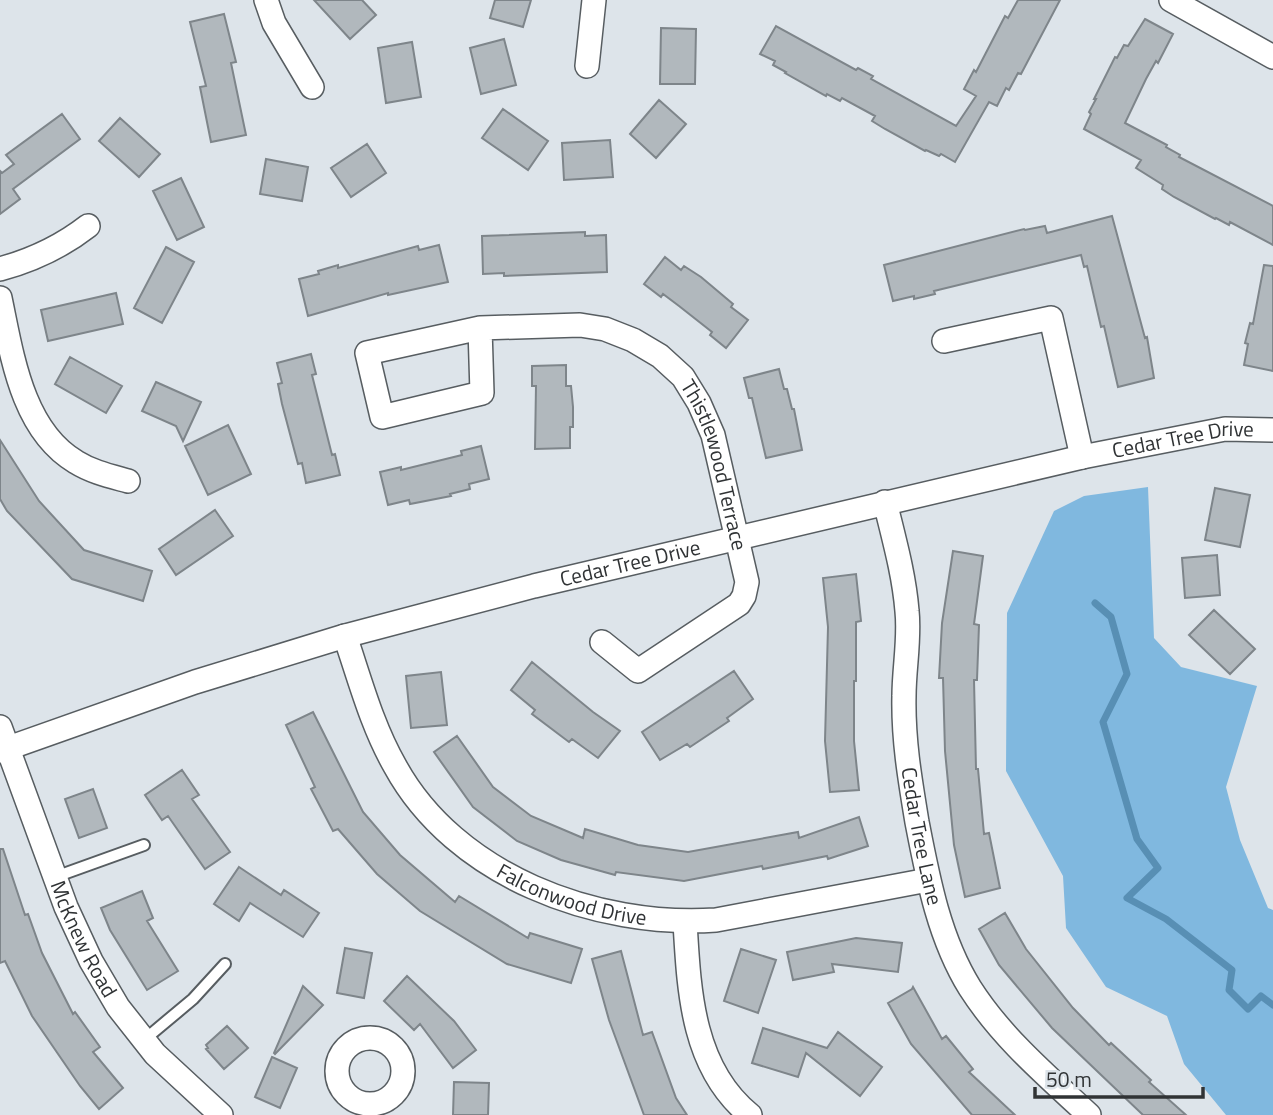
<svg xmlns="http://www.w3.org/2000/svg" width="1273" height="1115" font-family="'Titillium Web',sans-serif">
<style>
.forest{fill:#80b8df}
.lines{fill:none;stroke-linecap:round;stroke-linejoin:round}
.stream{stroke:#588fb4;stroke-width:7}
.building{fill:#b1b8bd;stroke:#7e858a;stroke-width:2}
.service-casing{stroke:#575d61;stroke-width:14}
.minor-casing{stroke:#575d61;stroke-width:26}
.service{stroke:#fff;stroke-width:10}
.minor{stroke:#fff;stroke-width:23}
.labels{text-anchor:middle;stroke-width:7;stroke-linejoin:round;paint-order:stroke}
.street-label{font-size:21px;fill:#303335;stroke:#dde4ea}
</style>
<rect width="100%" height="100%" fill="#dde4ea"/>
<path class="forest" d="M1148,487l6,151 27,29 76,19 -31,101 14,53 28,68 5,2v205h-47l-42,-51 -17,-48 -61,-29 -40,-59 -3,-52 -57,-105 1,-158 47,-102 30,-15z"/>
<g class="lines">
<path class="stream" d="M1095,603l16,14 16,57 -24,48 34,117 21,29 -31,30 39,21 66,51 -3,20 19,19 13,-13 12,9"/>
</g>
<path class="building" d="M314,0h48l14,15 -26,24z
M495,0h36l-8,27 -33,-9z
M1018,0h42l-39,74 -3,-1 -9,17 -3,-2 -9,18 -8,-4 -34,60 -14,-8 -2,2 -13,-6 -1,1 -40,-22 -13,-8 3,-5 -33,-18 -2,3 -13,-7 -1,2 -41,-23 1,-1 -13,-7 2,-4 -15,-7 16,-28 80,44 2,-2 15,8 -2,3 85,47 20,-30 -12,-7 10,-19 2,2 29,-56 3,2z
M224,14l12,48 -5,1 15,72 -35,7 -11,-55 6,-1 -16,-64z
M1145,19l28,15 -15,29 -2,-2 -10,18 -21,44 42,22 -1,2 14,8 -1,2 94,49v39l-43,-23 -1,3 -13,-7 -1,1 -41,-22 -12,-8 1,-4 -27,-17 5,-8 -57,-31 7,-15 -2,-2 7,-13h-2l21,-42 2,1 7,-13 4,1z
M661,28l35,1 -1,55h-35z
M504,39l12,46 -35,9 -11,-46z
M412,42l9,55 -35,6 -8,-55z
M659,100l27,24 -30,34 -26,-24z
M503,109l45,32 -20,29 -46,-32z
M62,114l18,25 -67,50 7,10 -20,15v-43l2,2 12,-9 -8,-9z
M120,118l40,36 -21,23 -40,-36z
M610,140l3,37 -49,3 -2,-37z
M367,144l19,29 -35,24 -20,-29z
M266,159l42,8 -6,34 -42,-7z
M181,178l23,49 -27,13 -24,-49z
M1112,216l33,122 2,-1 7,41 -36,9 -14,-61 -3,1 -14,-61 -3,1 -3,-12 -147,36 1,3 -21,5v-3l-21,5 -9,-36 140,-36 1,1 20,-4 2,7z
M585,232v4l21,-1 1,37 -103,4v-3l-21,1 -1,-38z
M439,245l9,37 -60,13v-2l-80,23 -9,-37 20,-5 -1,-3 20,-6v3l80,-22 1,4z
M166,247l28,15 -32,61 -28,-15z
M665,257l16,13 3,-4 17,11 32,27 -2,3 17,13 -22,28 -16,-13 2,-3 -33,-26 -16,-12 -2,3 -17,-13z
M1264,265l9,1v105l-29,-6 4,-21 -3,-1 5,-20 3,1z
M116,293l7,31 -75,17 -7,-31z
M311,354l5,20 -4,1 20,80 3,-1 5,21 -34,8 -4,-20 -4,1 -16,-60 -4,-20 4,-1 -5,-20z
M70,357l52,29 -16,27 -51,-29z
M566,365v21h5l2,21v20h-3v21l-35,1 1,-63h-4v-20z
M779,369l5,20h3l5,20h2l8,41 -36,8 -14,-60h-3l-5,-20z
M156,382l45,20 -18,39 -7,-15 -34,-15z
M228,425l23,49 -43,21 -23,-49z
M0,440l39,61 45,49 68,21 -9,30 -71,-22 -65,-68 -7,-12z
M481,446l8,33 -20,5 1,5 -20,5 1,2 -41,8 -1,-4 -21,5 -8,-33 21,-5v3l61,-15 -1,-4z
M1215,488l35,7 -10,52 -35,-7z
M215,510l18,26 -57,39 -17,-26z
M953,551l30,5 -9,68 5,1 -2,55h-3l2,89h2l6,65 5,-1 11,55 -35,9 -11,-52 -9,-94 -2,-73h-4l3,-55z
M1217,555l3,40 -35,3 -3,-40z
M856,574l5,47 -5,1v59h-2v60l5,49 -29,2 -5,-51 3,-114 -5,-49z
M1214,610l41,39 -25,25 -41,-39z
M532,662l61,50 27,19 -22,27 -26,-19 -3,3 -37,-28 3,-4 -24,-20z
M734,671l19,28 -26,19 2,3 -39,26 -3,-3 -27,16 -18,-28z
M441,672l6,53 -36,3 -5,-52z
M313,712l50,100 37,43 55,47 4,-6 69,42 2,-5 52,16 -11,34 -64,-19 -87,-53 -43,-37 -39,-45 -5,2 -22,-42 4,-2 -29,-62z
M457,736l36,51 38,29 52,22 2,-9 53,16 50,7 110,-20 1,6 60,-21 9,29 -40,13 -1,-3 -64,13 -1,-3 -78,15 -68,-9 -1,3 -54,-15 -44,-19 -44,-34 -39,-55z
M182,770l17,25 -7,4 38,53 -25,17 -37,-53 -6,4 -17,-25z
M93,789l14,39 -28,10 -14,-39z
M0,849h3l22,66 3,-1 14,39 31,61 2,-2 25,35 -7,5 30,36 -24,21 -19,-23 -48,-70 -27,-55 -5,2z
M239,867l42,28 3,-5 35,23 -16,24 -53,-34 -11,18 -25,-17z
M142,891l11,27 -6,3 31,50 -31,19 -37,-60 -9,-22z
M1005,913l21,36 47,59 36,37 2,-2 40,37 -2,2 37,33h-43l-91,-87 -53,-63 -20,-36z
M856,938l46,5 -4,29 -66,-8 2,8 -41,8 -6,-28z
M345,948l27,5 -8,45 -27,-5z
M741,949l35,11 -18,53 -34,-12z
M621,951l22,84 9,-3 24,66 11,17h-43l-35,-95 -17,-61z
M407,976l47,45 22,29 -23,18 -33,-44 -6,6 -30,-29z
M303,986l20,19 -48,49 -1,-1z
M913,987l29,52 4,-3 27,33 -4,3 46,43h-43l-61,-71 -23,-41 24,-14z
M227,1026l21,22 -24,21 -18,-20 2,-1 -2,-3z
M763,1028l64,20 11,-16 44,35 -22,29 -54,-43 -8,24 -46,-14z
M272,1057l25,11 -17,40 -25,-11z
M454,1082l35,1 -1,32h-35z"/>
<g class="lines">
<defs>
<path id="service" d="M55,877l89,-32
M144,1040l49,-41 32,-35"/>
<g id="minor">
<path d="M266,0l8,23 38,64"/>
<path d="M1171,0l102,57"/>
<path d="M587,66l7,-66"/>
<path d="M0,269c33,-9 61,-22 88,-43"/>
<path d="M0,298c12,57 22,132 76,164 16,10 34,14 52,19"/>
<path id="s1" d="M480,328l2,65 -100,24 -15,-64 113,-25 100,-3 25,4 28,11 27,16 23,21 16,26 14,32 34,147 -3,14 -5,8 -101,67 -36,-29"/>
<path d="M944,341l107,-23 31,139"/>
<path id="s2" d="M885,502c9,37 19,72 22,109 3,28 -3,57 -3,85 -1,43 6,84 13,126 11,57 22,116 53,166 32,50 76,87 119,127"/>
<path id="s3" d="M345,636c15,44 27,90 50,130 60,110 201,162 321,154l212,-40"/>
<path id="s4" d="M0,727l66,180 25,54 27,46 37,47 66,61"/>
<path id="s5" d="M0,751l195,-69 150,-46 189,-50 548,-129 143,-28 48,1"/>
<path d="M685,922c4,69 7,146 65,193"/>
<circle cx="370" cy="1071" r="33"/>
</g>
</defs>
<use href="#service" class="service-casing"/>
<use href="#minor" class="minor-casing"/>
<use href="#service" class="service"/>
<use href="#minor" class="minor"/>
</g>
<g class="labels">
<g class="street-label">
<text dy="7" stroke="none"><textPath href="#s5" startOffset="1225">Cedar Tree Drive</textPath></text>
<text dy="7" stroke="none"><textPath href="#s1" startOffset="662">Thistlewood Terrace</textPath></text>
<text dy="7" stroke="none"><textPath href="#s5" startOffset="658">Cedar Tree Drive</textPath></text>
<text dy="7" stroke="none"><textPath href="#s2" startOffset="338">Cedar Tree Lane</textPath></text>
<text dy="7" stroke="none"><textPath href="#s3" startOffset="366">Falconwood Drive</textPath></text>
<text dy="7" stroke="none"><textPath href="#s4" startOffset="228">McKnew Road</textPath></text>
</g>
</g>
<path d="M1035 1087v10h168v-10" fill="none" stroke="#303335" stroke-width="3.5"/>
<text x="1046" y="1087" font-size="21" fill="#303335" stroke="#dde4ea" stroke-width="5" paint-order="stroke">50 m</text>
</svg>
